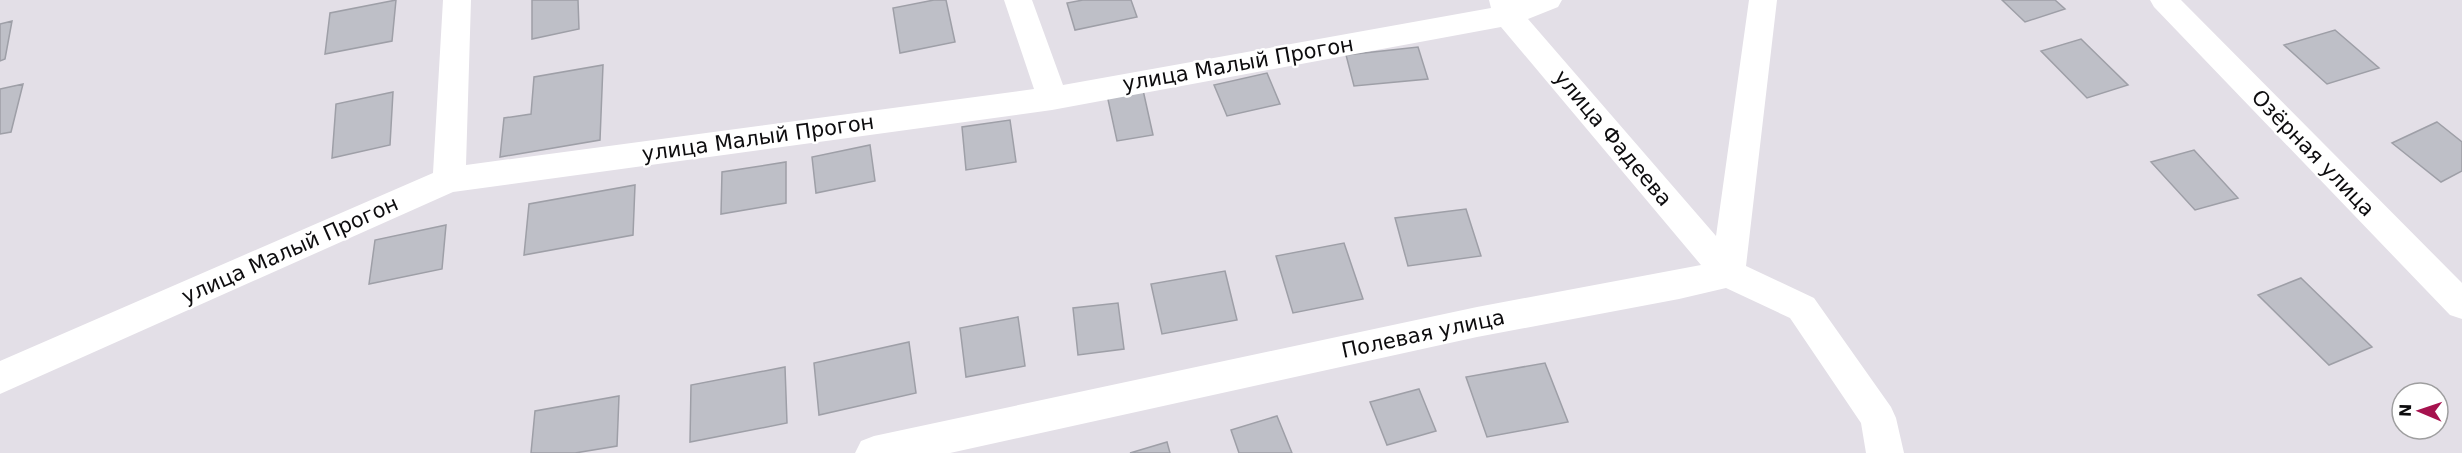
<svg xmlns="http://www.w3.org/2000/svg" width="2462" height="453" font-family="'DejaVu Sans',sans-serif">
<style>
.building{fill:#bebfc7;stroke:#9e9fa7;stroke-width:1.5}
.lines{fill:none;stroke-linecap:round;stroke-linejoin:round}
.minor{fill:#fff;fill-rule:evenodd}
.labels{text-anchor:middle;stroke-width:5;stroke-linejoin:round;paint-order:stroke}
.street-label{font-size:21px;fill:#0d0c0e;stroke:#fff}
</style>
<rect width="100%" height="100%" fill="#e3dfe7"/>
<path class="building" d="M396,0l-4,41 -67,13 5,-41z
M532,0h46l1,29 -47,10z
M934,0h12l9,42 -55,11 -7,-45z
M1083,0h48l6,17 -62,13 -8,-27z
M2002,0h53l10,9 -40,13z
M12,21l-7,38 -5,2v-37z
M2335,30l44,38 -52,16 -43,-39z
M2081,39l47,46 -41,13 -46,-47z
M1418,47l10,32 -74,7 -8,-31z
M603,65l-3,75 -100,17 4,-39 27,-4 3,-37z
M1267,73l13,31 -53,12 -13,-31z
M23,84l-12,48 -11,2v-45z
M1143,90l10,45 -36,6 -10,-46z
M393,92l-3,53 -58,13 4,-54z
M1010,120l6,42 -50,8 -4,-43z
M2437,122l25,20v29l-21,11 -49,-39z
M870,145l5,36 -59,12 -4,-36z
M2194,150l44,48 -43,12 -44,-48z
M786,162v41l-65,11 1,-42z
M635,185l-2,50 -109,20 5,-51z
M1466,209l15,47 -73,10 -13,-48z
M446,225l-4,44 -73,15 6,-44z
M1344,243l19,56 -70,14 -17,-57z
M1225,271l12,49 -75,14 -11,-50z
M2301,278l71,69 -43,18 -71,-70z
M1118,303l6,46 -46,6 -5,-47z
M1018,317l7,49 -59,11 -6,-49z
M909,342l7,51 -97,22 -5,-52z
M1545,363l23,59 -81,15 -21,-60z
M785,367l2,56 -97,19 1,-57z
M1419,389l17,42 -49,14 -17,-43z
M619,396l-2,50 -42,7h-44l4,-42z
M1277,416l15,37h-53l-8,-23z
M1167,442l3,11h-40z"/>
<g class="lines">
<path class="minor" d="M443,0h28l-5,165 568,-76 -30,-89h28l31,85 428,-77 -2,-8h73l-4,7 -30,12 188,217 33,-236h28l-31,266 68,32 77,109 5,11 8,35h-38l-5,-30 -71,-105 -64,-30 -47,11 -202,38 -527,116h-95l6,-12 13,-5 603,-129 224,-42 -200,-238 -449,83 -599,82 -453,202v-33l433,-188z
M2150,0h31l281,283v36l-12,-4 -296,-308z"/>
</g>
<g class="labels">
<g class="street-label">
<text transform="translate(1238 64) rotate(-10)" y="7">улица Малый Прогон</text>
<text transform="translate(758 138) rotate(-8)" y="7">улица Малый Прогон</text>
<text transform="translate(1613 138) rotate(50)" y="7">улица Фадеева</text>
<text transform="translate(2313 153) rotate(46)" y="7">Озёрная улица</text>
<text transform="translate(290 250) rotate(-24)" y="7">улица Малый Прогон</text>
<text transform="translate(1423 334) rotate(-12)" y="7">Полевая улица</text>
</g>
</g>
<g transform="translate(2420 411) rotate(272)"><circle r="28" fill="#ffffff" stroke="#9e9e9f" stroke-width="1.5"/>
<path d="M0-4.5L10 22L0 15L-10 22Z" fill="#a6124e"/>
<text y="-9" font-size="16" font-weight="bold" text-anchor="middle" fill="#0d0c0e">N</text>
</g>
</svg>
